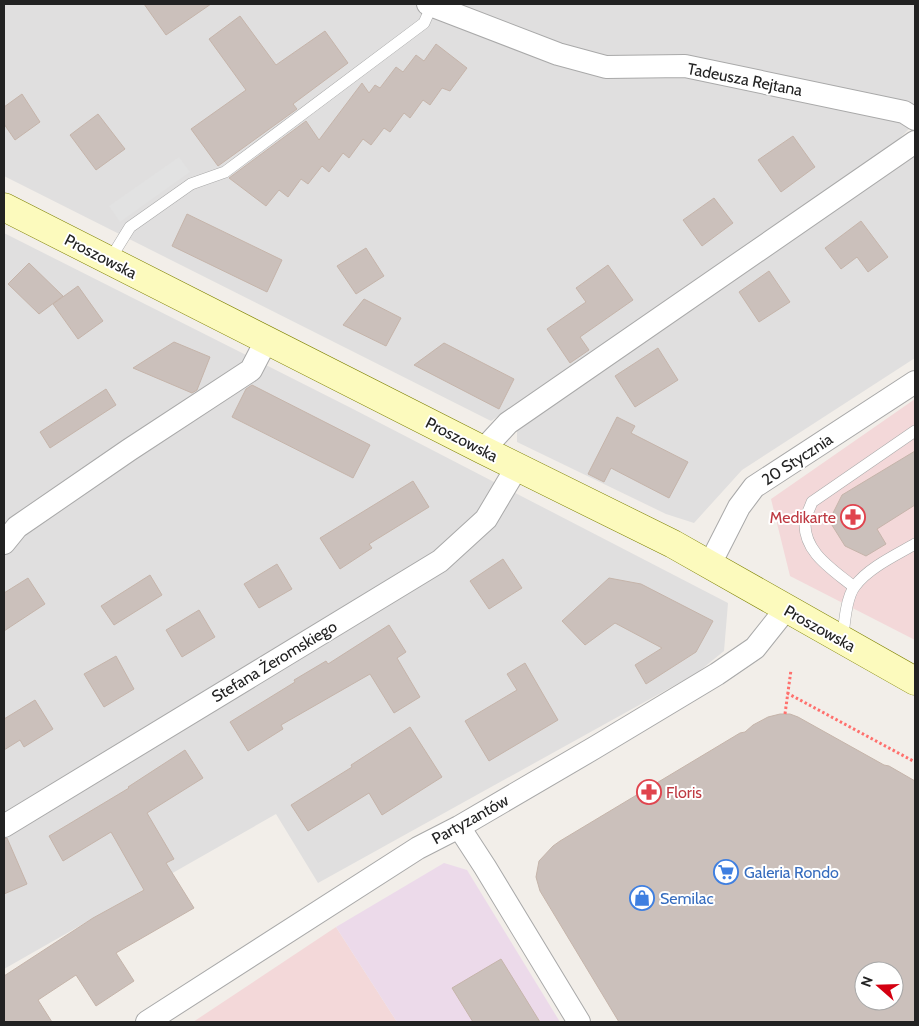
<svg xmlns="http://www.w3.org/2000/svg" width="919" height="1026" font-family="Cabin,sans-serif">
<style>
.residential{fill:#e0dfdf}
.commercial{fill:#f3d8d9}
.industrial{fill:#ecdaea}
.parking{fill:#e2e2e2}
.building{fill:#cbc0bb;stroke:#c5b4aa;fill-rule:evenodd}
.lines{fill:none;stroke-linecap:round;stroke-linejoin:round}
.lane-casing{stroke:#a9a9a9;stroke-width:12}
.street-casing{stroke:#a9a9a9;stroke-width:24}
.secondary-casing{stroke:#7e8101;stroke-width:29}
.path{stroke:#ff706d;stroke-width:3;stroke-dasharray:2.5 2.5;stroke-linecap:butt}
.lane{stroke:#fff;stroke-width:11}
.street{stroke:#fff;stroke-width:22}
.secondary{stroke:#fcfabd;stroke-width:28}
.labels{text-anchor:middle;stroke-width:4;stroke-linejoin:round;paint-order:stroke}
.street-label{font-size:16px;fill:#222;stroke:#fff}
.health-label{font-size:16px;fill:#be3a42;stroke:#fff;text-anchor:end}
.shop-label{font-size:16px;fill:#366cbe;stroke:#fff;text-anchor:start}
</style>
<rect width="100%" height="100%" fill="#f2eee9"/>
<path class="residential" d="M4,4h911v119l-31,31 -393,267 -487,-245z
M915,148v210l-173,112 -48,53 -28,-9 -149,-72v-14z
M4,233l349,176 375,194 -4,48 -27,22 -379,210 -42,-69 -272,155z"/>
<path class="commercial" d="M915,399v241l-125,-64 -19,-77z
M336,927l61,95h-204z"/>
<path class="industrial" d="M444,863l23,7 93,152h-163l-61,-95z"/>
<path class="parking" d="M179,157l11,15 -70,50 -11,-16z"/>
<path class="building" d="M144,4h67l-45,31z
M240,16l36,49 49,-34 23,32 -55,41 4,5 -79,57 -27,-37 55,-39 -37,-51z
M436,44l31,24 -17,23 -8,-3 -12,17 -7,-5 -13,18 -6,-5 -14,19 -6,-4 -13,17 -8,-6 -14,19 -6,-5 -14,19 -7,-6 -14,18 -7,-5 -13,18 -9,-7 -13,16 -37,-28 77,-57 13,19 43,-57 7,10 6,-8 5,3 16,-21 7,5 13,-17 8,6z
M22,94l18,28 -25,18 -11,-16v-17z
M98,114l27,35 -29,21 -26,-35z
M793,136l22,31 -34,25 -23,-32z
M714,198l19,25 -31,23 -19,-26z
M187,214l95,46 -15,32 -95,-46z
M861,221l27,36 -20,15 -11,-15 -16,12 -16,-21z
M366,248l18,28 -28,18 -19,-28z
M29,263l34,33 -24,18 -31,-30z
M608,265l25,35 -53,37 9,13 -19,13 -23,-34 39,-27 -10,-14z
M769,271l21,31 -31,20 -20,-30z
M78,286l25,35 -25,18 -25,-35z
M364,299l37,19 -15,28 -43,-21z
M174,342l36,15 -13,33 -5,3 -59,-25z
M444,343l70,36 -15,30 -85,-44z
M658,348l20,32 -43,27 -20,-31z
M252,385l118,60 -17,33 -121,-61 14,-28z
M106,389l10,16 -66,43 -10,-16z
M617,417l18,9 -4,7 57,29 -19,36 -58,-30 -7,14 -16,-8z
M915,451v54l-38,24 9,15 -20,12 -21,-10 -15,-24 1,-5 11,-22z
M413,481l16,26 -60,37 3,4 -32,21 -20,-31z
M503,559l19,29 -33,21 -19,-28z
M277,564l15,25 -33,19 -15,-24z
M150,575l12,20 -48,30 -13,-19z
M28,578l17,26 -41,27v-38z
M609,578l32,6 72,37 -17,31 -50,32 -11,-19 27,-17 -47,-25 -30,22 -23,-24z
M199,610l16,27 -33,20 -16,-27z
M389,625l17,27 -9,6 23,39 -26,16 -24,-39 -89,51 2,4 -35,22 -18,-29 65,-40 -1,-2 32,-19 2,3z
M116,656l18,33 -30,18 -20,-33z
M525,663l33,57 -69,41 -24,-40 52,-31 -10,-16z
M35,700l18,29 -29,18 -4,-7 -16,10v-31z
M780,714h10l8,3 86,48 5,1 26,15v241h-296l-79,-131 -4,-14 3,-16 14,-15 7,-5 180,-108 5,-1 8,-7 15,-8zM864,971h30v30h-30z
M410,727l32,50 -60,38 -13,-22 -61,38 -17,-26 61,-38 -1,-2z
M185,750l18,28 -56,35 27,46 -8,4 28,45 -78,45 18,28 -38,25 -20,-31 -38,25 14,22h-48v-46l89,-58 51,-28 -33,-58 -48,29 -14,-25 80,-48 -1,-1z
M7,838l20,46 -23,10v-55z
M501,959l39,63h-67l-21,-34z"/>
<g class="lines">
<defs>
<path id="lane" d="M109,261l21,-34 61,-43 34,-12 199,-149 8,-18
M854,587c-22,-18 -51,-35 -49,-66 1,-6 5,-13 7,-19l103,-71
M843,638c1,-13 3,-41 12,-52 13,-18 41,-31 60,-42"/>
<path id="street" d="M428,4l130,50 48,13 79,-1 219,46 11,7
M483,450l25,-27 407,-281
M4,543l13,-16 112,-77 122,-80 15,-29
M710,564l29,-57 15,-20 161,-105
M4,826l436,-265 46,-42 31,-52
M459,827l26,40 94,155
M147,1022l271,-174 41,-21 135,-79 123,-74 38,-26 31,-39"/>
<path id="secondary" d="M4,207l479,243 190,94 242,137"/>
</defs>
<use href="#lane" class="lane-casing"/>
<use href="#street" class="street-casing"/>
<use href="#secondary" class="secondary-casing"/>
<path class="path" d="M787,693l128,69
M785,714l6,-44"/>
<use href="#lane" class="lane"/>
<use href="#street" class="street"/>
<use href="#secondary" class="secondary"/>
</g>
<defs>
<symbol id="pharmacy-ring" viewBox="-11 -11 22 22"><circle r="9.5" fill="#fff" stroke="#e0444e" stroke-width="1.5"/><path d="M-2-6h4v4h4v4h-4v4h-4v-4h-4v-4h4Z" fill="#e0444e"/></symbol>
<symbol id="supermarket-ring" viewBox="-11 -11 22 22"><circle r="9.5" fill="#fff" stroke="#3f7fe0" stroke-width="1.5"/><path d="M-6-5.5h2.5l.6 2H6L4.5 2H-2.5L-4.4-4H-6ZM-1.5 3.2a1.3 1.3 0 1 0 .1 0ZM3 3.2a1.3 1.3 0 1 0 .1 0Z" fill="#3f7fe0"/></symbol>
<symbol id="shop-ring" viewBox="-11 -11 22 22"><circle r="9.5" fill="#fff" stroke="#3f7fe0" stroke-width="1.5"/><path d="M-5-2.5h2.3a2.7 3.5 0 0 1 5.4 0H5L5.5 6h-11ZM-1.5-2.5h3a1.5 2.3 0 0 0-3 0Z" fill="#3f7fe0"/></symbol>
</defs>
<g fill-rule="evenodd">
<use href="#pharmacy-ring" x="839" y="503" width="28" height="28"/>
<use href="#pharmacy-ring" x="635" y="778" width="28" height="28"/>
<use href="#supermarket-ring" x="712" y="858" width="28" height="28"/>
<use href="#shop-ring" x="628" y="884" width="28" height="28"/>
</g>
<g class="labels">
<g class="street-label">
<text transform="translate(745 79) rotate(11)" y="6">Tadeusza Rejtana</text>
<text transform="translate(101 256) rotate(27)" y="6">Proszowska</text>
<text transform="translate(462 439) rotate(27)" y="6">Proszowska</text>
<text transform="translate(797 459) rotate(-33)" y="6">20 Stycznia</text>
<text transform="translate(820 628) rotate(29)" y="6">Proszowska</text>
<text transform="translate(274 661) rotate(-31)" y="6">Stefana Żeromskiego</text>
<text transform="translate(470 819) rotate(-29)" y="6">Partyzantów</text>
</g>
<g class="health-label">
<text x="836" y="523">Medikarte</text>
<text x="666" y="798" text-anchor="start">Floris</text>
</g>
<g class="shop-label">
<text x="744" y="878">Galeria Rondo</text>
<text x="660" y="904">Semilac</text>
</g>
</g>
<rect width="919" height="1026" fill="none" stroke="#222222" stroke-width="10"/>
<g transform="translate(879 986) rotate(290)"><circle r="24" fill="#ffffff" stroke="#a7a7a7"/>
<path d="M0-4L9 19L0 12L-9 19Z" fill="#d40011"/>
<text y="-8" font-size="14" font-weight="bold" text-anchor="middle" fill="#222222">N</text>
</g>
</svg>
